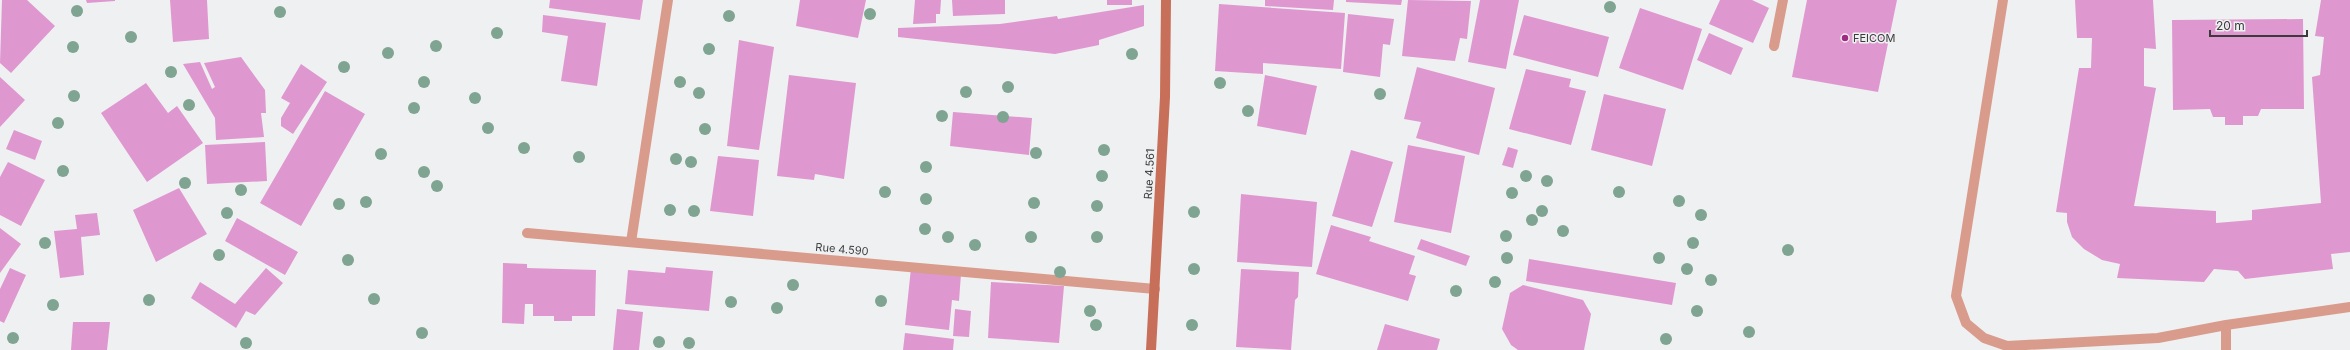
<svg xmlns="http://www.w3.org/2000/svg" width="2350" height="350" font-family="Inter,sans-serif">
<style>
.building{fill:#df97cf}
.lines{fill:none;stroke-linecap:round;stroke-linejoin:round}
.service{stroke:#d99b8b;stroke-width:10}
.minor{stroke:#d99b8b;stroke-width:10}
.secondary{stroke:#c86f59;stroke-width:10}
.tree{fill:#7fa492}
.poi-dot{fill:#a12981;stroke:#eff0f2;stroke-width:1.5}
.labels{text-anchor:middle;stroke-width:3;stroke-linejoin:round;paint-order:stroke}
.poi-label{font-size:11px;fill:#3b3b3c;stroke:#eff0f2;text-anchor:start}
.street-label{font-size:11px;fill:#3b3b3c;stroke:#eff0f2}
</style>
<rect width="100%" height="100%" fill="#eff0f2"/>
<path class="building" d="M2,0h25l28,26 -44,47 -11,-10z
M86,0h29v1l-28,2z
M170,0h37l2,39 -36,3z
M550,0h93l-3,20 -91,-12z
M800,0h66l-8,38 -62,-12z
M915,0h26l-1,14h-4v9l-23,1z
M952,0h53v14l-52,2z
M1107,0h25v5h-25z
M1265,0h69l-1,10 -68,-4z
M1346,0h56l-1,5 -55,-3z
M1408,0l63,1 -4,38 -7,-1 -5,23 -53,-5z
M1480,0h39l-13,69 -38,-7z
M1720,0h32l17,8 -16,35 -44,-19z
M1807,0h90l-19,92 -86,-15z
M2075,0h78l3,49 -12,-1v38l12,2 -22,118 82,5v12l36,-3v-10l69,-7 -9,-126 8,-2 4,-38 -9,-1 6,-36h29v252l-19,2 2,15 -88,10 -7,-8 -24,-2 -10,13 -87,-4 3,-14 -18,-4 -18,-11 -12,-12 -5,-15v-9l-11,-1 23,-144h12l1,-30h-15z
M1219,4l126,9 -4,56 -78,-6v11l-48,-3z
M1144,5v21l-45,14v5l-44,9 -157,-17v-9l102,-4 57,-8 1,3z
M1640,8l62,21 -19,61 -64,-22z
M1348,14l46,5 -4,26 -7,-1 -3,33 -37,-5z
M543,15l63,8 -9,63 -36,-5 7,-45 -26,-4z
M1524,15l85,22 -11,40 -85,-22z
M2303,19l1,90h-43l-3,7h-15v9h-18v-8h-12l-3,-8 -37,1 -1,-90z
M1709,33l34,15 -12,27 -34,-15z
M739,40l35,7 -15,103 -32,-4z
M241,57l24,33 1,23h-5l3,24 -48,3 -1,-22 -32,-54 17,-2 12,27 3,-2 -11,-24z
M301,64l26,18 -34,52 -12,-8v-8l9,-15 -9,-5z
M1417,67l78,21 -16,67 -63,-17 5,-16 -17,-3z
M1526,69l45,10 -2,8 17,4 -15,54 -62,-16z
M789,75l67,8 -12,96 -29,-5 -1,6 -37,-4z
M1265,75l52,11 -11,49 -49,-9z
M0,77l25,23 -25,27z
M146,83l22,30 9,-7 26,37 -56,39 -46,-69z
M325,91l40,23 -64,112 -41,-23z
M1604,94l62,15 -14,57 -61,-16z
M953,112l79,6 -3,37 -79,-9z
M14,130l28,11 -7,19 -29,-11z
M265,142l2,39 -60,3 -2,-39z
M1408,145l57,11 -14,77 -57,-11z
M1508,147l10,3 -5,18 -11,-3z
M1351,150l42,12 -21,65 -40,-11z
M718,156l41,4 -6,56 -43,-5z
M8,162l37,18 -24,46 -21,-11v-38z
M179,188l28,46 -51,28 -23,-52z
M1241,194l76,8 -5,65 -75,-5z
M97,213l3,22 -19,2 3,38 -24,3 -6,-47 23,-2 -2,-14z
M237,218l61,34 -13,23 -60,-34z
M1331,225l40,12 -2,4 46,15 -6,18 7,2 -8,25 -92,-27z
M0,228l21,16 -21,29z
M1421,239l49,17 -4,10 -49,-17z
M1529,259l147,24 -4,22 -146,-24z
M503,263l24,1v4l69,2 -1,46h-23v5h-18v-5h-21v-12h-8l-1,20 -22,-1z
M666,267l47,4 -4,40 -84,-7 3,-34 37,3z
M10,268l16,7 -22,48 -4,-2v-32z
M266,268l17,15 -28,32 -9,-4 -10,17 -45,-30 9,-16 35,22z
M911,268l50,6 -2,27 -7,-1 -3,30 -44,-5z
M1241,269l58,3 -1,25 -3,3 -4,50 -55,-3z
M991,282l73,4 -5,57 -71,-5z
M1523,285l60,15 8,14 -7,36h-66l-7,-5 -9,-16 8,-36z
M617,309l26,3 -4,38h-26z
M955,309l16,2 -2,26 -16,-1z
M73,322h37l-3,28h-36z
M1385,324l55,15 -3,11h-60z
M905,333l49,6 -1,11h-50z"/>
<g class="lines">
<path class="service" d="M2003,0l-47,296 10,27 18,15 23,8 151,-8 68,-13
M1774,46l9,-46
M2226,350v-25l124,-18"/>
<path class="minor" d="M527,233l628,56
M631,242l37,-242"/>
<path class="secondary" d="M1151,350l14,-253 1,-97"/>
</g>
<g class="tree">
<circle cx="1610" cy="7" r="6"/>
<circle cx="77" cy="11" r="6"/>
<circle cx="280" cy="12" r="6"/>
<circle cx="870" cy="14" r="6"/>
<circle cx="729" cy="16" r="6"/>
<circle cx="497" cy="33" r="6"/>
<circle cx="131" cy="37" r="6"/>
<circle cx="436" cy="46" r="6"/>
<circle cx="73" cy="47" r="6"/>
<circle cx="709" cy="49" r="6"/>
<circle cx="388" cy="53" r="6"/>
<circle cx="1132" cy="54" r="6"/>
<circle cx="344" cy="67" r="6"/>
<circle cx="171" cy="72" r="6"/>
<circle cx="424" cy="82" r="6"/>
<circle cx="680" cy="82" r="6"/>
<circle cx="1220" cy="83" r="6"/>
<circle cx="1008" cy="87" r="6"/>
<circle cx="966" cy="92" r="6"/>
<circle cx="699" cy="93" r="6"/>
<circle cx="1380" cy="94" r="6"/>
<circle cx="74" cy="96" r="6"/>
<circle cx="475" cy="98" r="6"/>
<circle cx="189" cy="105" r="6"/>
<circle cx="414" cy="108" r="6"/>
<circle cx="1248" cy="111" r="6"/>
<circle cx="942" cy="116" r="6"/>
<circle cx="1003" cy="117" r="6"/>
<circle cx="58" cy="123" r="6"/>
<circle cx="488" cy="128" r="6"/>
<circle cx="705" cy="129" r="6"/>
<circle cx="524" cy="148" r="6"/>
<circle cx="1104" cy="150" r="6"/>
<circle cx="1036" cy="153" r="6"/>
<circle cx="381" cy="154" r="6"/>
<circle cx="579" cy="157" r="6"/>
<circle cx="676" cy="159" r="6"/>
<circle cx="691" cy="162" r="6"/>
<circle cx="926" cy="167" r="6"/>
<circle cx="63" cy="171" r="6"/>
<circle cx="424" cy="172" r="6"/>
<circle cx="1102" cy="176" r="6"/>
<circle cx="1526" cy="176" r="6"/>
<circle cx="1547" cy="181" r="6"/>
<circle cx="185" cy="183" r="6"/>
<circle cx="437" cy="186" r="6"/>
<circle cx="241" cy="190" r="6"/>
<circle cx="885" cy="192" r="6"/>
<circle cx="1619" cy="192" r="6"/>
<circle cx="1512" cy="193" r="6"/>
<circle cx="926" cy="199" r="6"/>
<circle cx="1679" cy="201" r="6"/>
<circle cx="366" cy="202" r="6"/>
<circle cx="1034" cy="203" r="6"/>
<circle cx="339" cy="204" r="6"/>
<circle cx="1097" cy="206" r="6"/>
<circle cx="670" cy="210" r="6"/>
<circle cx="694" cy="211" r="6"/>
<circle cx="1542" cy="211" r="6"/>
<circle cx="1194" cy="212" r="6"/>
<circle cx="227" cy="213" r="6"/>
<circle cx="1701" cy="215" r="6"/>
<circle cx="1532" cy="220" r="6"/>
<circle cx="925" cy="229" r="6"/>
<circle cx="1563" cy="231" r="6"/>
<circle cx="1506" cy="236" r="6"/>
<circle cx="948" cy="237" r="6"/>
<circle cx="1031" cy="237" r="6"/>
<circle cx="1097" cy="237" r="6"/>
<circle cx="45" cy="243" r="6"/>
<circle cx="1693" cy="243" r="6"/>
<circle cx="975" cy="245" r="6"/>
<circle cx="1788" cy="250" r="6"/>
<circle cx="219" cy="255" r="6"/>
<circle cx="1507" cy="258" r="6"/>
<circle cx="1659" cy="258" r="6"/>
<circle cx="348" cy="260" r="6"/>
<circle cx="1194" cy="269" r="6"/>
<circle cx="1687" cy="269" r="6"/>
<circle cx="1060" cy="272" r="6"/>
<circle cx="1711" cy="280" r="6"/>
<circle cx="1495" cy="282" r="6"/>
<circle cx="793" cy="285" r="6"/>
<circle cx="1456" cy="291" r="6"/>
<circle cx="374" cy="299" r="6"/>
<circle cx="149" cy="300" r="6"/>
<circle cx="881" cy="301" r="6"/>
<circle cx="731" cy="302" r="6"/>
<circle cx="53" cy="305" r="6"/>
<circle cx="777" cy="308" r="6"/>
<circle cx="1090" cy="311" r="6"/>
<circle cx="1697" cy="311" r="6"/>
<circle cx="1096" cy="325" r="6"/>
<circle cx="1192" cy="325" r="6"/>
<circle cx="1749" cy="332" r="6"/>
<circle cx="422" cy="333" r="6"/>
<circle cx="13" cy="338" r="6"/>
<circle cx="1666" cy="339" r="6"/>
<circle cx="659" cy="342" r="6"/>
<circle cx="246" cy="343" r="6"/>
<circle cx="689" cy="343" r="6"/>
</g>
<circle class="poi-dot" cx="1845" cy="38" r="4"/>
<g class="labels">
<g class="poi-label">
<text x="1853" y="42">FEICOM</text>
</g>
<g class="street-label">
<text transform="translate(1149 174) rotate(-87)" y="4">Rue 4.561</text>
<text transform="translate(842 249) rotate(5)" y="4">Rue 4.590</text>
</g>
</g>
<path d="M2210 30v6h97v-6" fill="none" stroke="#3b3b3c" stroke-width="2"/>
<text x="2216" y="30" font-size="12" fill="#3b3b3c" stroke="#eff0f2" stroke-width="3" paint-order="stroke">20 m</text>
</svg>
